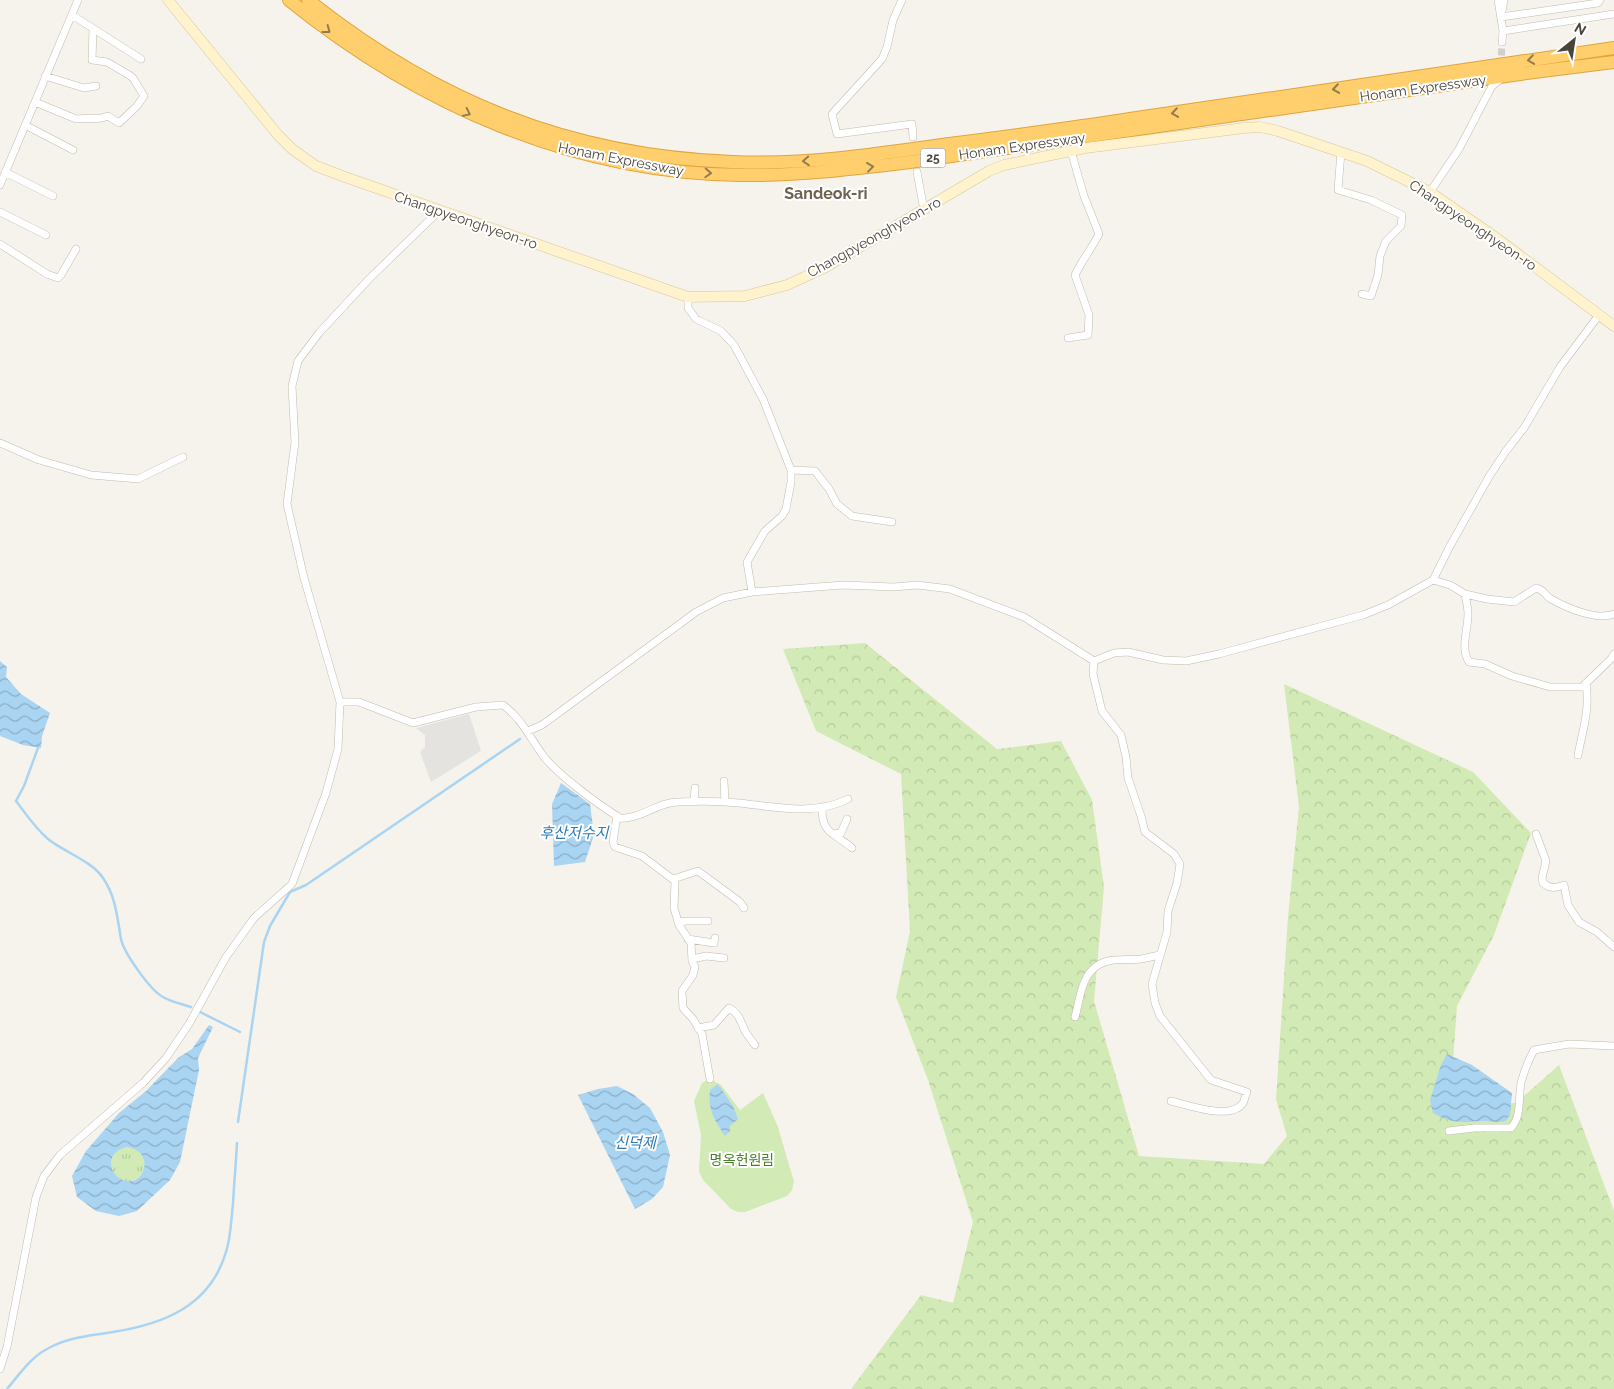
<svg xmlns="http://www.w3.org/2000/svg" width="1614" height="1389" font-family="Raleway,'Noto Sans KR',sans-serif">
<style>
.green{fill:#d2eab5}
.forest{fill:url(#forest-crowns)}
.park{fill:url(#park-tufts)}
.parking{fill:#e5e3e0}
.water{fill:url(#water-waves);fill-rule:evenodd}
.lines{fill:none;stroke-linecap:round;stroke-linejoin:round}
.stream{stroke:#a9d4f2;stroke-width:2.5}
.minor-tunnel{stroke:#d4d0c8;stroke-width:7;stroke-dasharray:7 3.5;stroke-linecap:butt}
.minor-casing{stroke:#c2bbae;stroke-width:8}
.secondary-casing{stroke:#d6c79b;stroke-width:11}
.motorway-casing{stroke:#e0a43c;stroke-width:14}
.minor{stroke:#fff;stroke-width:7}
.secondary{stroke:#fff3cd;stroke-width:10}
.motorway{stroke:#ffcf6e;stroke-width:12}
.oneway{stroke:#937c4e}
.labels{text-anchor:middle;stroke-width:4;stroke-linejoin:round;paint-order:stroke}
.shield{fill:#fff;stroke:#817c74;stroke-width:1}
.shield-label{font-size:12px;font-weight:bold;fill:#4b4439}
.street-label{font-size:14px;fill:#4b4439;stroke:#fff}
.park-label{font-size:14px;fill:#4a7f2a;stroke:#fff}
.water-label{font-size:15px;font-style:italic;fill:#2e7ab2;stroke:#fff}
.quarter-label{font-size:16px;font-weight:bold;fill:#6e6250;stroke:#fff}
</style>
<defs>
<pattern id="forest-crowns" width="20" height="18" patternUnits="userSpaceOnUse" patternTransform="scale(1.25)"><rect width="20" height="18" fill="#d2eab5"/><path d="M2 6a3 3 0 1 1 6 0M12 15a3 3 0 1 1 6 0" fill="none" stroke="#b6ca9c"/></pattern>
<pattern id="park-tufts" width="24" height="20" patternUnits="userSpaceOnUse" patternTransform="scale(1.25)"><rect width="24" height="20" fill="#d2eab5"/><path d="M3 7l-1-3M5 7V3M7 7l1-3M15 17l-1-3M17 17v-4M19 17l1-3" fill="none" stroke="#b6ca9c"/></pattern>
<pattern id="water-waves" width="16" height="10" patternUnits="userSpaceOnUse" patternTransform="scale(1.25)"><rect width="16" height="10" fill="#a9d4f2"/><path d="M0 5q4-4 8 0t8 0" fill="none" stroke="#8caec5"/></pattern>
</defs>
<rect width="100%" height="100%" fill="#f6f3ec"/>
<path class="green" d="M710,1079l11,6 19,25 23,-17 15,34 16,55 -2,8 -5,6 -42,16h-7l-7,-3 -28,-29 -4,-9 2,-36 -7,-34 8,-18z"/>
<path class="forest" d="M865,643l132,106 64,-8 31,59 12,87 -10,114 45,155 125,8 23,-28 -11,-37 12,-182 11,-110 -15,-123 189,88 58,61 -37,102 -37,71 -7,99 66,-2 43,-38 55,146v178h-763l70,-94 32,8 20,-81 -45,-142 -32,-83 14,-66 -9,-157 -85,-43 -33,-82z"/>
<path class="park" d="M111 1164a17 17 0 1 1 34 0a17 17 0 1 1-34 0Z"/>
<path class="parking" d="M469,714l12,37 -50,31 -11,-30 5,-5v-12l-9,-7z"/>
<path class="water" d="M0,661l7,6 -1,10 15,17 29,19 -8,23 -1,12 -18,-3 -23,-9z
M561,783l29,21 4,31 -9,27 -31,4 -2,-62z
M209,1025l4,2 -15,31 1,12 -19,92 -10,18 -33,31 -18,5 -23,-5 -19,-14 -5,-21 14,-25 33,-38 27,-22 32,-33 14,-9zM127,1147c29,4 18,41 -4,33 -5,-2 -9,-6 -11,-11 -4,-12 5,-20 15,-22z
M1447,1054l25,11 40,28 -2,22 -4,6c-7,2 -12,1 -19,0 -25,0 -30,5 -54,-8l-3,-13 11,-35z
M718,1084l15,22 5,13 -8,7v5l-5,5c-11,-17 -17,-25 -15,-46z
M617,1086l16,8 17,14 13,24 7,23 -7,32 -11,12 -17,10 -57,-114 20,-6z"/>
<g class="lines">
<path class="stream" d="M38,748l-14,38 -8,15c10,13 19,27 32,38 16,13 44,22 55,39 13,19 14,39 18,61 3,14 29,51 42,58 8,5 19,7 28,10
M200,1012l40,20
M238,1122l26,-180 6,-16 20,-34 16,-7 214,-146
M7,1389c12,-14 23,-31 40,-40 19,-11 44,-14 66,-17 51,-8 97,-26 113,-80 5,-15 5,-32 7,-48 1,-21 3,-41 4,-61"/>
<path class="minor-tunnel" d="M1501,66l1,-24"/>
<defs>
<path id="minor" d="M902,0l-9,20 -6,27 -5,12 -50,55 5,20 75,-10 1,13
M1498,0l5,31 -1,11
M1504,0l-3,17 97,-14 2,-3
M72,15l69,44
M1503,31l111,-17
M45,76l39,12 12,-2
M35,102l41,17c12,-2 20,2 32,-3l11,7 18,-17 7,-10 -11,-18 -4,-3 -22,-13 -15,-2 1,-31
M25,125l48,25
M1341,152l-3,38 33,10 31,15 -1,11 -15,15 -6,15 -2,19 -7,21 -9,-2
M5,172l48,24
M917,172l7,38
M0,185l78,-185
M1430,192l29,-43 33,-63 9,-7
M0,212l46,23
M0,244l47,30 11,4 3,-3 15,-26
M688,297v11l8,11 25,12 13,14 29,54 28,71 24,1 14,18 8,15 15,12 40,6
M1068,338l20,-3 1,-20 -14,-40c7,-15 17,-27 24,-41l-15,-38 -13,-45
M0,443l39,17 52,15 47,4 45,-22
M1433,580l17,5 15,9 22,5 27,3 22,-14c9,2 8,7 15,11 16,9 46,22 63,15
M752,592l-5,-30 18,-31 17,-15 4,-7 5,-27v-12
M1465,594c1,6 3,13 3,20 0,16 -8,34 1,48l16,2 27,12 38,11h32l29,-28 3,-5
M1094,661l-1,13 9,37 19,24 5,22 2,21 13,38 4,16 29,22 6,10 -3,19 -9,28 -1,21 -15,52 3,19 5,13 51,64 36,12c-2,3 -2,8 -4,11 -12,18 -55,2 -72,-2
M340,702h19l54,21 63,-16 27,-2c18,13 26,31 39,49 13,19 57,51 78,64 20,2 37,-16 58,-16 19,-1 41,-1 61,1 36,4 75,13 109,-4
M528,731l14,-6 154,-113 27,-14 29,-6 91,-7 51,2 23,-2 33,4 74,28 70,44 20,-8 14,-1 35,8 23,1 33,-7 144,-39 25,-10 45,-25 17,-34 40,-71 16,-24 18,-23 36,-61 39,-52
M1578,755c5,-26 12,-45 8,-72
M724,781l1,21
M694,802l1,-14
M822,808c0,27 13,25 30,40
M617,816l-4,26 2,5 27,9 33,25 -1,27 5,17 12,18 1,18 3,6 -2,8 -11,16 1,17 10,11 9,15 8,45
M833,834l8,-1 6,-14
M1536,834l10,27 -4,17 1,5c7,6 12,5 21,2l4,20 11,17 18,10 17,15
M673,879l25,-8 42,31 4,6
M678,922l9,-1h21
M688,939l26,4 1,-5
M692,959l14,-3 18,2
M1075,1017c4,-14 6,-36 17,-47 13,-14 33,-9 49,-11 6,-1 13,-3 19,-4
M698,1028l16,-3 15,-17c10,5 12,14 16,23 3,5 7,10 10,14
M1449,1131l25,-3h37c11,-13 7,-28 10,-45 3,-12 7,-22 13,-33l35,-6 45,2
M0,1369l7,-22 29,-150 8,-21 16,-21 83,-72 23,-25 23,-34 37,-67 28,-39 38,-34 34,-91 12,-44 2,-47 -36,-124 -17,-74 8,-62 -3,-56 6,-25 21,-28 50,-54 70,-68"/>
<path id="secondary" d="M168,0l110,135 14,14 24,17 29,11 343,120 57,-1 42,-11 39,-18 163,-96 15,-6 81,-17 159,-20 16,-1 18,4 89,30 63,31 65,45 119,89"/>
<path id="motorway" d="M289,0c129,104 284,173 451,175 57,1 113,-6 170,-13l624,-90 80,-10
M308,0c127,101 261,156 424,162 70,3 140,-7 210,-17 62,-8 125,-16 188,-26 161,-23 323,-48 484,-71"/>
</defs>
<use href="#minor" class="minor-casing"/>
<use href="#secondary" class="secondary-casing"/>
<use href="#motorway" class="motorway-casing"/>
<use href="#minor" class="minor"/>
<use href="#secondary" class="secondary"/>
<use href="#motorway" class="motorway"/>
</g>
<defs><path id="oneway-chevron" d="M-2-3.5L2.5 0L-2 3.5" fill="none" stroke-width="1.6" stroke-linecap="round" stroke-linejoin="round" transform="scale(1.25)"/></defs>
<g class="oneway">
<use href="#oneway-chevron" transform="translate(327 30) rotate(37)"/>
<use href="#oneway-chevron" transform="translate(1531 60) rotate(172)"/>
<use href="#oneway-chevron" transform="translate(1336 89) rotate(172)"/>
<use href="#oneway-chevron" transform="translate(467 113) rotate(26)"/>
<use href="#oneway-chevron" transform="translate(1175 113) rotate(172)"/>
<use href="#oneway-chevron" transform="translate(806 161) rotate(176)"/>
<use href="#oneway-chevron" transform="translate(870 167) rotate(-7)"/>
<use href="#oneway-chevron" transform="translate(708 173) rotate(3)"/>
</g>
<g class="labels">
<rect class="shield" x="920.5" y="148.5" width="25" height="19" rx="4"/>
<g class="shield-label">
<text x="933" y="162">25</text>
</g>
<g class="street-label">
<text transform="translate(1423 88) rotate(-8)" y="5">Honam Expressway</text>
<text transform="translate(1022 146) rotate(-8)" y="5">Honam Expressway</text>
<text transform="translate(621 159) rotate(11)" y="5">Honam Expressway</text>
<text transform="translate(466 220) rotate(19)" y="5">Changpyeonghyeon-ro</text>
<text transform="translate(1473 225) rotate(34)" y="5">Changpyeonghyeon-ro</text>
<text transform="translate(874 237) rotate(-29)" y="5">Changpyeonghyeon-ro</text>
</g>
<g class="park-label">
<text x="742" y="1165">명옥헌원림</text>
</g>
<g class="water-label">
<text x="574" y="838">후산저수지</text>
<text x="635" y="1148">신덕제</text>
</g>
<g class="quarter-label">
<text x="826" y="199">Sandeok-ri</text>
</g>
</g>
<g transform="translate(1574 40) rotate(30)" stroke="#ffffff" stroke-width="4" paint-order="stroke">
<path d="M0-4L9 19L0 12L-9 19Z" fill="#4b4439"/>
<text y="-8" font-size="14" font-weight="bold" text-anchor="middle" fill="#4b4439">N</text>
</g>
</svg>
